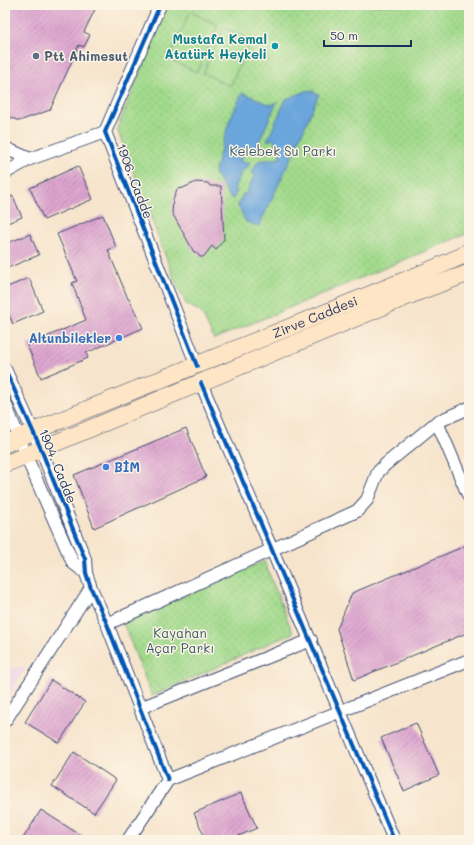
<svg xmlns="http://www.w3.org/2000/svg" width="474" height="845" font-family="Mali,sans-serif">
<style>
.built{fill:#eed0e7}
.grass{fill:url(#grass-dots);stroke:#5e8475}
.pitch{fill:#a2da8c;stroke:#5e8475}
.water{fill:#6aa5db;stroke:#426a9c}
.building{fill:url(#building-hatch)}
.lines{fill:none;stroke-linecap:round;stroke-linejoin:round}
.minor-casing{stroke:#3c4a6e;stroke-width:14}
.secondary-casing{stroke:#3c4a6e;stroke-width:18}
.minor{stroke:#fff;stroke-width:12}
.secondary{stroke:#fde5c5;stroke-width:17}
.cycleway-casing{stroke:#fcf5e5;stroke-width:6}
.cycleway{stroke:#0057b8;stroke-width:4}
.culture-dot{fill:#0f9aa8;stroke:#fcf5e5;stroke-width:1.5}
.service-dot{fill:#5c6f8a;stroke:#fcf5e5;stroke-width:1.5}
.shop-dot{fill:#3f7fe0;stroke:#fcf5e5;stroke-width:1.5}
.labels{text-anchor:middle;stroke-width:3;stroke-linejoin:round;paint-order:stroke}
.culture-label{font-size:13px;font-weight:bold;fill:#0d838f;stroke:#fcf5e5;text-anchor:end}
.service-label{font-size:13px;font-weight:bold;fill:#4e5e75;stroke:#fcf5e5;text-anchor:start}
.park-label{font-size:13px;fill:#3d5a6a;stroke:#fcf5e5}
.street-label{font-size:13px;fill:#1b2f5e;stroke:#fcf5e5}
.shop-label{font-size:13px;font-weight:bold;fill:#366cbe;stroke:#fcf5e5;text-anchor:end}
</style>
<defs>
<pattern id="grass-dots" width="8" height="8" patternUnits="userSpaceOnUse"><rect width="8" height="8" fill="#a2da8c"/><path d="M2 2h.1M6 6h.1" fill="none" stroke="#8bbb7b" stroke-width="1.8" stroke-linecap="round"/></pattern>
<pattern id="building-hatch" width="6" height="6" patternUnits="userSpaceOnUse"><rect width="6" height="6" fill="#dea5d0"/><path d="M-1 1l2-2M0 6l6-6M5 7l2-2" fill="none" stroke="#b387ac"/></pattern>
</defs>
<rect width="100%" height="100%" fill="#fcf5e5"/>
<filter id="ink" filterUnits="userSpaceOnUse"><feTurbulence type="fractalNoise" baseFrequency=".025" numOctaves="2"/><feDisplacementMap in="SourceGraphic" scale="8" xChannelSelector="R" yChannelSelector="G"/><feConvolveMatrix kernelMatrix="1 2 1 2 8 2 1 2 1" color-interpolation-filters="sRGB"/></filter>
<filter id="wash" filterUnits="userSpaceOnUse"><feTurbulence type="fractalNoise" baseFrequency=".012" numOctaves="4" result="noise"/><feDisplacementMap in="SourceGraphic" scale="16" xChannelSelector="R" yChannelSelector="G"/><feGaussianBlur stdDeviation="0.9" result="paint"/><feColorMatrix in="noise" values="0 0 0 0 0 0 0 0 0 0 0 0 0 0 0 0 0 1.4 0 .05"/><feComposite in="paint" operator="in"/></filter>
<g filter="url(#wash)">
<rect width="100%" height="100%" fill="#f7e4cc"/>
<path class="built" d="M5,667l21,1 -21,34z"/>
<path class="grass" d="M167,5h302v228l-255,106 -13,-27 -15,-8 -11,-23 -58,-152z
M264,561l29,72 -141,63 -29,-73z"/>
<path class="pitch" d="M190,12l28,13 -21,47 -28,-13z
M224,28l27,12 -21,46 -27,-13z"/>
<path class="water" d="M309,90l10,4 -26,60 -34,72 -13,-4 -8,-17 5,-11h3l9,-20 -3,-1 6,-12 23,-3 -7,-18 -2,-1 -5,2 19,-42z
M242,93l9,3 19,9 7,-3 -20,44 -13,7 -4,7 1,2h9l-3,7h-4l-9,20 3,2 -4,8 -4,-3 -15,-23 15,-51z"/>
<g id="blocks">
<path class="building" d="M11,5h86l-13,27 6,3 -6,12 -5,-2 -29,65 -31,11 -14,-6v-97z
M78,166l15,33 -49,21 -14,-32z
M196,182l12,1 2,3h11l3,53 -8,11 -4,-4 -7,9 -2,2h-3l-4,-5h-2l-22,-39 1,-13 4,-11 6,-1z
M13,196l9,21 -17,7v-25z
M103,215l13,32 -8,3 20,49h1l14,29 -57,25 2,5 -47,20 -14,-33 59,-25 -14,-37 5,-2 -20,-47z
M30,234l9,21 -34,14v-25z
M29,278l14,33 -30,13 -8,-18v-18z
M186,428l20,49 -112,51 -20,-53z
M465,546l4,10v76l-115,48 -17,-51 15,-36z
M51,680l34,22 -26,41 -34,-21z
M416,723l23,52 -35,16 -23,-53z
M74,752l42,28 -22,33 -42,-27z
M241,793l16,35 -28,12h-23l-12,-27z
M41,810l47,30h-66z"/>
</g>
</g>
<g filter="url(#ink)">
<use href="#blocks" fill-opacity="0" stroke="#3c4a6e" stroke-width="1"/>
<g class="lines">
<defs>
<path id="minor" d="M160,5l-55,127 92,234
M5,148l25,11 75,-27
M5,173l25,-14
M5,369l36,80 11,28 33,82 1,14 5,15 16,36 61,156
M201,383l71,167 122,290
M5,403l21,53 47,107 13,10
M469,408l-32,14 32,75
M107,624l250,-113 10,-11 11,-28 8,-8 51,-42
M140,708l171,-68
M5,721l86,-133
M128,840l40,-60 301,-120"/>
<g id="secondary">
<path id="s1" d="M5,444l24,-11 288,-117 113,-46 32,-14 7,-5"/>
<path d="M5,464l418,-174 46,-17"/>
</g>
</defs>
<use href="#minor" class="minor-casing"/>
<use href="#secondary" class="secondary-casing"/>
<use href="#minor" class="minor"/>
<use href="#secondary" class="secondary"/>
<defs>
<path id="cycleway" d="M160,5l-55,127 92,234
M5,369l36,80 11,28 33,82 1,14 5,15 16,36 61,156
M201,383l71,167 122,290"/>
</defs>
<use href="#cycleway" class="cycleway-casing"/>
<use href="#cycleway" class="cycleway"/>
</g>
</g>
<circle class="culture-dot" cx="275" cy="46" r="4"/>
<circle class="service-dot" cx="36" cy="56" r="4"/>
<g class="shop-dot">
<circle cx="119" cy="338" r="4"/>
<circle cx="106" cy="467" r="4"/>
</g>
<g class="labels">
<g class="culture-label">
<text x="267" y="44">Mustafa Kemal<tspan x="267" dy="15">Atatürk Heykeli</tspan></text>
</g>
<g class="service-label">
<text x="44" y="61">Ptt Ahimesut</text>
</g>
<g class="park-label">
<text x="283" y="156">Kelebek Su Parkı</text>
<text x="180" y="638">Kayahan<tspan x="180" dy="15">Açar Parkı</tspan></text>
</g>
<g class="street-label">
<text transform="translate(135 181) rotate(69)" y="5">1906. Cadde</text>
<text dy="5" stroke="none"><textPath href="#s1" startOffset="335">Zirve Caddesi</textPath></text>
<text transform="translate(58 466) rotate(68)" y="5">1904. Cadde</text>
</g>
<g class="shop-label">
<text x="111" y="343">Altunbilekler</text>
<text x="114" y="472" text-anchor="start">BİM</text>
</g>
</g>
<rect width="474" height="845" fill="none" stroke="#fcf5e5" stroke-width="20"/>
<path d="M324 40v6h87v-6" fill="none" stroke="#1b2f5e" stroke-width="2"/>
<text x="330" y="40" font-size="12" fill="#1b2f5e" stroke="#fcf5e5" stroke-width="3" paint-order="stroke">50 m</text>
</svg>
